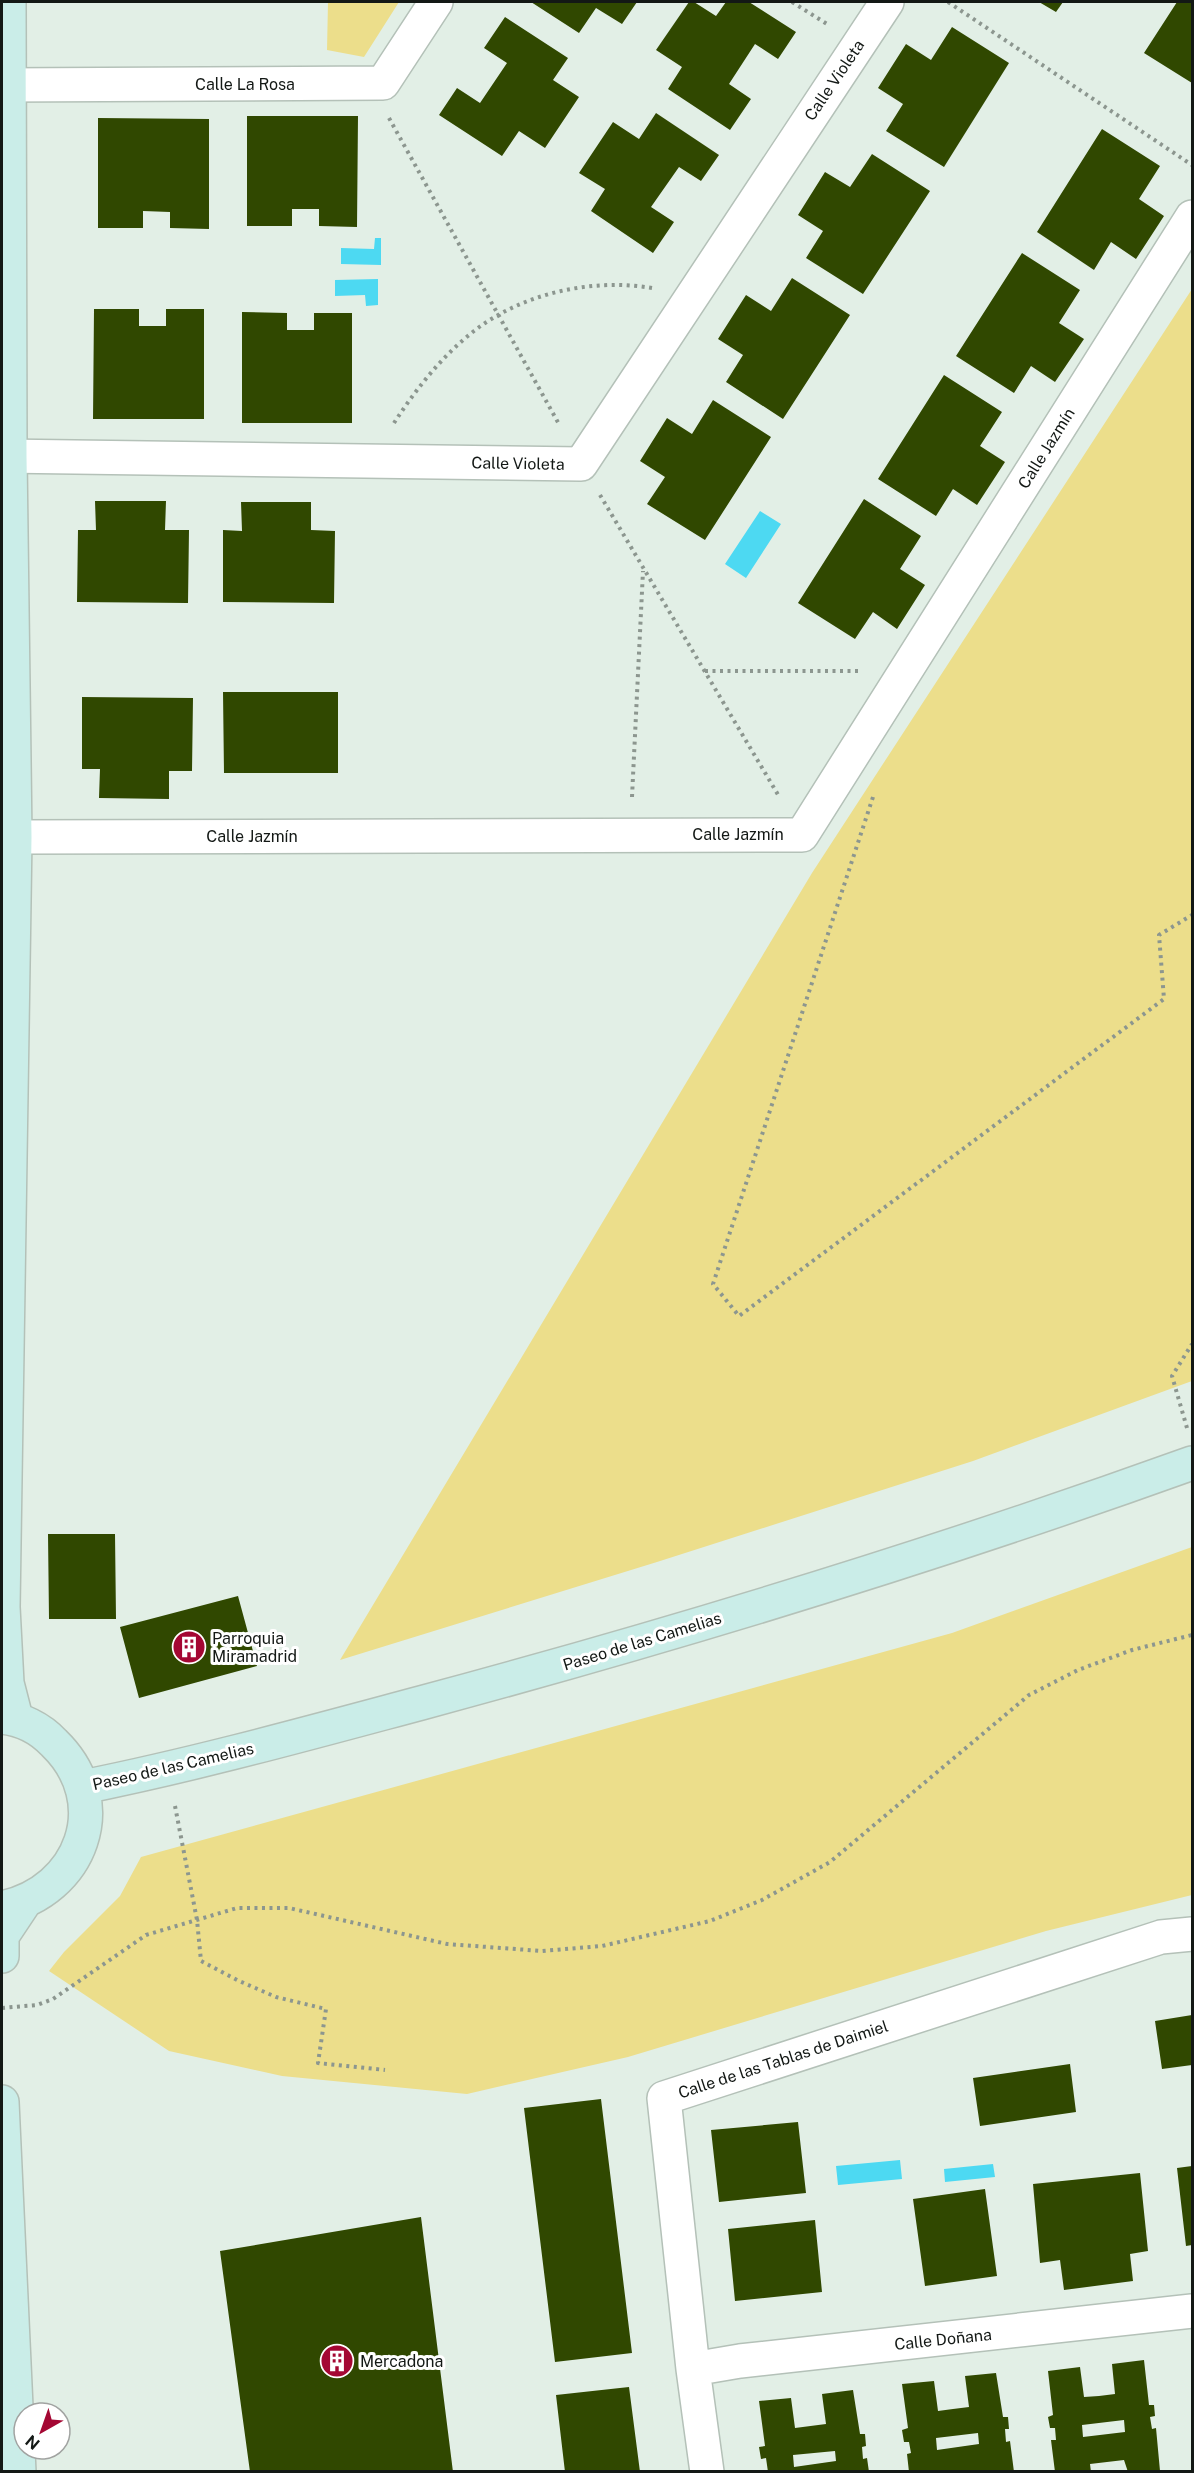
<svg xmlns="http://www.w3.org/2000/svg" width="1194" height="2473" font-family="'Public Sans',sans-serif">
<style>
.green{fill:#ecde8b}
.water{fill:#4dd9f2}
.building{fill:#304800;fill-rule:evenodd}
.lines{fill:none;stroke-linecap:round;stroke-linejoin:round}
.street-casing{stroke:#b4c1b8;stroke-width:36}
.secondary-casing{stroke:#b4c1b8;stroke-width:36}
.path{stroke:#8c968f;stroke-width:4;stroke-dasharray:3 4.5;stroke-linecap:butt}
.street{stroke:#fff;stroke-width:33}
.secondary{stroke:#caede8;stroke-width:33}
.labels{text-anchor:middle;stroke-width:6;stroke-linejoin:round;paint-order:stroke}
.street-label{font-size:16px;fill:#131815;stroke:#fff}
.poi-label{font-size:16px;fill:#131815;stroke:#fff;text-anchor:start}
</style>
<rect width="100%" height="100%" fill="#e2efe6"/>
<path class="green" d="M328,2h71l-35,55 -37,-7z
M1192,289v1092l-219,80 -316,101 -317,98 472,-787z
M1192,1547v348l-146,36 -418,126 -161,37 -185,-18 -113,-25 -120,-80 15,-19 56,-56 21,-39 811,-224z"/>
<path class="water" d="M375,238h6v27l-40,-1v-16l33,1z
M378,279v26l-12,1 -1,-11 -30,1v-16z
M760,511l21,13 -35,54 -21,-14z
M900,2160l2,19 -64,6 -2,-19z
M993,2164l2,13 -50,5 -1,-13z"/>
<path class="building" d="M531,2h106l-15,22 -26,-16 -17,25z
M689,2h5l22,14 10,-14h23l47,30 -18,27 -23,-15 -26,40 22,15 -21,31 -62,-41 14,-22 -26,-17z
M1039,2h24l-7,10z
M1177,2h15v81l-48,-30z
M505,17l63,41 -15,22 26,17 -34,51 -26,-17 -17,25 -63,-41 18,-27 23,15 27,-40 -23,-15z
M952,27l57,36 -65,104 -58,-36 17,-27 -25,-16 28,-44 25,16z
M656,113l63,42 -18,26 -22,-14 -28,40 23,15 -21,31 -62,-42 14,-22 -26,-16 34,-51 26,17z
M247,116h111l-1,111 -38,-1v-17h-27v17h-45z
M98,118l111,1v110l-39,-1v-16l-27,-1v17h-45z
M1102,129l58,37 -21,33 25,17 -28,43 -25,-17 -17,28 -57,-38z
M872,154l58,37 -67,103 -57,-36 17,-27 -25,-16 27,-43 25,15z
M1022,253l58,37 -21,33 25,16 -29,43 -24,-16 -17,27 -58,-37z
M792,278l58,37 -67,104 -57,-37 17,-27 -25,-16 28,-44 25,16z
M94,309h45v17h27v-17h38v110h-111z
M242,312l45,1v17h27v-17h38v110h-110z
M944,375l58,37 -22,34 25,16 -28,43 -24,-16 -17,27 -58,-37z
M713,400l58,37 -66,103 -58,-36 18,-27 -25,-16 27,-43 25,16z
M864,499l57,37 -21,33 25,16 -28,44 -24,-17 -18,27 -57,-36z
M95,501h71l-1,29h24l-1,73 -111,-1 1,-72h18z
M241,502h70v28l24,1 -1,72 -111,-1v-72l19,1z
M223,692h115v81h-114z
M82,697l111,1 -1,73h-23v28l-70,-1 1,-29h-18z
M48,1534h67l1,85h-67z
M238,1596l19,70 -118,32 -19,-71z
M1192,2015v50l-30,4 -7,-48z
M1070,2064l6,48 -96,14 -7,-48z
M601,2099l31,254 -77,9 -31,-254z
M798,2122l8,71 -87,9 -8,-72z
M1192,2166v79l-6,1 -9,-78z
M1140,2173l8,78 -18,3 3,27 -69,9 -4,-30 -20,3 -7,-79z
M985,2189l12,87 -72,10 -12,-87z
M421,2217l32,255h-203l-30,-221z
M815,2220l7,72 -87,9 -7,-72z
M1144,2360l5,45h5l1,11 -5,1 2,12 4,-1 4,43 -32,1 -4,-12 -34,4 1,8h-36l-4,-32h5l-1,-12h-5l-2,-11 5,-2 -5,-44 32,-4 4,30 15,-1 16,-2 -3,-30zM1124,2420l1,12 -42,5 -1,-12z
M996,2373l7,44h5l1,12h-4l1,13 4,-1 4,31h-105l-2,-18 4,-1 -2,-11h-5l-2,-12 6,-2 -6,-44 32,-3 4,30 15,-2 16,-2 -4,-31zM978,2433l1,11 -42,6 -1,-12z
M629,2387l11,85h-75l-9,-77z
M853,2390l7,44h5l1,12 -4,1 1,12 4,-1 2,14h-101l-2,-14 -5,1 -2,-12 6,-1 -6,-45 32,-3 4,30 31,-4 -4,-30zM835,2451l1,10 -42,6 -1,-12z"/>
<g class="lines">
<defs>
<path id="street" d="M2,85l381,-2 53,-81
M2,456l579,8 306,-462
M15,837l787,-2 390,-618
M693,2369l47,-8 452,-50
M707,2472l-14,-103 -29,-271 497,-161 31,-3"/>
<path id="secondary" d="M9,2l1,454 5,381 -12,770 4,76 9,35
M2,1717c19,2 38,11 52,26 61,59 28,148 -52,165
M83,1787c114,-23 226,-54 338,-84 260,-70 518,-149 771,-240
M2,1956v-20l22,-33
M2,2102l17,370"/>
</defs>
<use href="#street" class="street-casing"/>
<use href="#secondary" class="secondary-casing"/>
<path class="path" d="M792,2l35,22
M948,2l244,163
M389,118l171,308
M394,423c22,-34 48,-67 80,-92 49,-38 118,-53 178,-43
M600,495l180,303
M705,671h157
M632,797l11,-226
M873,797l-160,487 26,32 425,-317 -5,-64 33,-20
M1187,1428l-15,-52 20,-32
M175,1806l22,114 4,41 36,19 39,17 50,12 -8,54 67,7
M2,2008l35,-3 16,-6 93,-64 91,-27h52l158,36 95,7 60,-5 108,-25 52,-21 68,-38 199,-167 49,-25 54,-20 60,-15"/>
<use href="#street" class="street"/>
<use href="#secondary" class="secondary"/>
</g>
<defs>
<symbol id="building-disc" viewBox="-11 -11 22 22"><circle r="9.5" fill="#a40733" stroke="#fff"/><path d="M-4-6H4V6H1V3H-1V6H-4ZM-2.5-4.3h1.7v1.8h-1.7ZM.8-4.3h1.7v1.8H.8ZM-2.5-1h1.7V.8h-1.7ZM.8-1h1.7V.8H.8Z" fill="#fff"/></symbol>
</defs>
<g fill-rule="evenodd">
<use href="#building-disc" x="170" y="1628" width="38" height="38"/>
<use href="#building-disc" x="318" y="2342" width="38" height="38"/>
</g>
<g class="labels">
<g class="street-label">
<text transform="translate(834 80) rotate(-56)" y="6">Calle Violeta</text>
<text x="245" y="90">Calle La Rosa</text>
<text transform="translate(1046 448) rotate(-58)" y="6">Calle Jazmín</text>
<text transform="translate(518 463) rotate(1)" y="6">Calle Violeta</text>
<text x="738" y="840">Calle Jazmín</text>
<text x="252" y="842">Calle Jazmín</text>
<text transform="translate(642 1641) rotate(-17)" y="6">Paseo de las Camelias</text>
<text transform="translate(173 1766) rotate(-13)" y="6">Paseo de las Camelias</text>
<text transform="translate(783 2059) rotate(-18)" y="6">Calle de las Tablas de Daimiel</text>
<text transform="translate(943 2339) rotate(-6)" y="6">Calle Doñana</text>
</g>
<g class="poi-label">
<text x="212" y="1644">Parroquia<tspan x="212" dy="18">Miramadrid</tspan></text>
<text x="360" y="2367">Mercadona</text>
</g>
</g>
<rect width="1194" height="2473" fill="none" stroke="#131815" stroke-width="6"/>
<g transform="translate(42 2431) rotate(220)"><circle r="28" fill="#ffffff" stroke="#a1a3a1" stroke-width="1.5"/>
<path d="M0-4.5L10 22L0 15L-10 22Z" fill="#a40733"/>
<text y="-9" font-size="16" font-weight="bold" text-anchor="middle" fill="#131815">N</text>
</g>
</svg>
